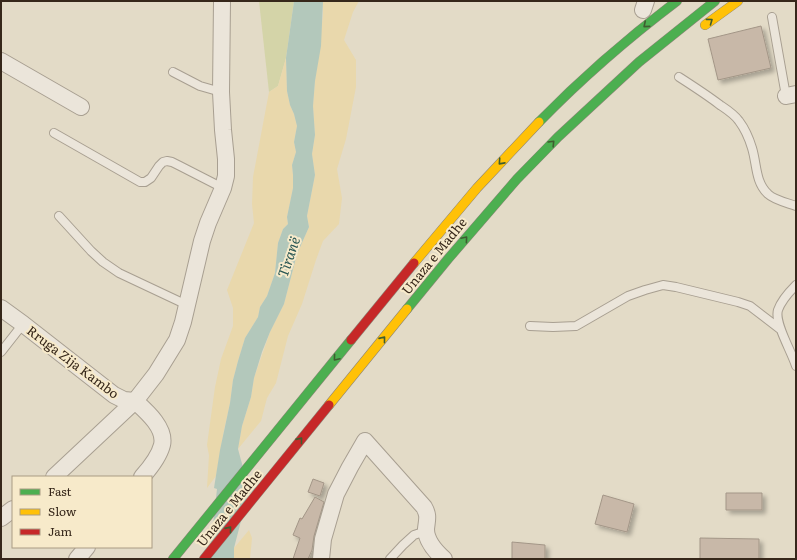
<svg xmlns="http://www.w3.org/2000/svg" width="797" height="560" font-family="Literata,serif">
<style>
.green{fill:#d4d4a8}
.sand{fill:#e9d8ac}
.water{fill:#b3c8bb}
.building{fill:#c8b8a8;stroke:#a39687;filter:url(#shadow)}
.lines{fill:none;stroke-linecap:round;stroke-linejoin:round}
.lane-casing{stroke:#a89f91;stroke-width:10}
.street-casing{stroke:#a89f91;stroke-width:18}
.fast-casing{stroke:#8d8578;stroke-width:10}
.slow-casing{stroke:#8d8578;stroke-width:10}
.jam-casing{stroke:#8d8578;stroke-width:10}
.lane{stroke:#ebe5da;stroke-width:8}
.street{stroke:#ebe5da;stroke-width:16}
.fast{stroke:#4caf50;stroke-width:9}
.slow{stroke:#ffc107;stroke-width:9}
.jam{stroke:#c62828;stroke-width:9}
.oneway{stroke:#3f5d30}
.labels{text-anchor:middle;stroke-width:4;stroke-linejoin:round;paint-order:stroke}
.street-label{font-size:13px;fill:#36271a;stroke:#f7eaca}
.water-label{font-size:14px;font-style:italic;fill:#285653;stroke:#f7eaca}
</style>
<defs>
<filter id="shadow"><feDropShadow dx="3.5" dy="3.5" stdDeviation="2" flood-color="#0004"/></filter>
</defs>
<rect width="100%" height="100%" fill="#e3dbc7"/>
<path class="green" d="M259,1h35l-8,57 -8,28 -9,6z"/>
<path class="sand" d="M323,1h36l-6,11 -9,28 12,20v27l-10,52 -9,30 5,29 -3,26 -16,17 -7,19 -14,44 -14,32 -12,47 -9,15 -6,23 -23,28 4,-23 9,-29 3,-19 16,-46 14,-28 13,-50 12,-27 -2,-11 8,-41 -3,-21 3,-19 -2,-29 2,-25 8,-66z
M286,58l1,33 3,14 4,9 3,12 -3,16 2,10 -4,13 1,10v13l-6,29 1,7 -5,5 -5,14 -3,30 -8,23 -7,11 -2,10 -13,21 -7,23 -5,19 -3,23 -6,27 -8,46 -9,12 2,-33 -2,-10 8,-58 6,-28 12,-33v-18l-6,-18 27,-67 -2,-19 1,-27 16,-85 9,-6z
M249,530l3,8 -2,21h-16v-11z"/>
<path class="water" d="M294,1h29l-2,45 -6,35 -2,25 2,29 -3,19 3,21 -8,41 2,11 -12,27 -13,50 -14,28 -8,20 -8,26 -3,19 -9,29 -4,23 10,37 11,2 -11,6 -14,54v11h-25l8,-70 -3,-1 6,-38 10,-47 3,-23 5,-19 7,-23 13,-21 2,-10 7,-11 8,-23 3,-30 5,-14 5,-5 -1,-7 6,-29v-13l-1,-10 4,-13 -2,-10 3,-16 -3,-12 -4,-9 -3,-14 -1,-33z"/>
<path class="building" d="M761,26l10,42 -53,12 -10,-41z
M313,479l11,4 -4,13 -12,-4z
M726,493h36v17h-36z
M603,495l31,9 -7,28 -32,-8z
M315,497l9,5 -10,34 -2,14 -4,9h-15l7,-21 -7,-3 7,-17 2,1z
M700,538l59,1v20h-59z
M512,542l33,3v14h-33z"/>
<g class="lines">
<defs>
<path id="lane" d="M772,17l14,79
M173,72l27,14 21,6
M679,77c14,9 28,18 41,28 6,4 14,9 19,16 6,8 10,17 13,27 5,16 3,34 16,46 6,6 20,9 28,12
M54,133l86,49h5l6,-4 8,-12 4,-4 4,-1 5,1 8,4 43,22
M59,216l32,35 12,11 16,11 68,32
M796,285c-7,7 -15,16 -18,25 -4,13 14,42 18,56
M530,326l23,1 23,-1 52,-30 17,-6 18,-5 13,2 62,15 12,4 30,23
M1,352l22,-28
M390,559l13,-14 11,-10 12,-4"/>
<path id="street" d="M643,10l3,-9
M1,61l80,46
M786,96l10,-2
M1,308l22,16 91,71 10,5 11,1
M135,401c11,10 31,27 27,44 -3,12 -12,23 -20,32
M54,477l81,-76 21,-27 21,-34 6,-18 19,-81 6,-18 15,-35 3,-12v-17l-3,-29 -2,-38 1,-91
M1,518l12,-9
M77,559l10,-12
M321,559l2,-20 13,-45 14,-27 15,-26 59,66c5,9 3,12 2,22 0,12 9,22 18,30"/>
<path id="fast" d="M539,122c43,-44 89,-84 138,-121
M407,309l41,-50 69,-80 41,-42 81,-75 76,-61
M173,559l178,-219"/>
<path id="slow" d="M705,25l33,-24
M414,263l63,-75 62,-66
M329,405l78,-96"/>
<path id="jam" d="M351,340l63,-77
M204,559l125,-154"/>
</defs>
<use href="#lane" class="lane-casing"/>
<use href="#street" class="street-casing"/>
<use href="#fast" class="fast-casing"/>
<use href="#slow" class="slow-casing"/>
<use href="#jam" class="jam-casing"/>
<use href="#lane" class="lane"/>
<use href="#street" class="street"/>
<use href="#fast" class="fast"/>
<use href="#slow" class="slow"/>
<use href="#jam" class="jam"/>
</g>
<defs><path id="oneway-chevron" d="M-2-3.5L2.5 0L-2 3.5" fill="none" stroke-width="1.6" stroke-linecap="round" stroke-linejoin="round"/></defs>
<g class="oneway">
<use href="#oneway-chevron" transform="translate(710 21) rotate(-36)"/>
<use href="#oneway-chevron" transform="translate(646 25) rotate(140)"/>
<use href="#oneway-chevron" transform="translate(552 143) rotate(-46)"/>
<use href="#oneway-chevron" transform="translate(501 162) rotate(132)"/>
<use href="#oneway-chevron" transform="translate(465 239) rotate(-50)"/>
<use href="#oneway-chevron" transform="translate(383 339) rotate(-51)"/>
<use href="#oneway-chevron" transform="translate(336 358) rotate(130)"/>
<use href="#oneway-chevron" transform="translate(300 440) rotate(-51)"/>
<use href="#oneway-chevron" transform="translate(229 529) rotate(-51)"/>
</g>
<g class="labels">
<g class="street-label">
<text transform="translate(434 256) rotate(-51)" y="5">Unaza e Madhe</text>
<text transform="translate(73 362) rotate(37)" y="5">Rruga Zija Kambo</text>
<text transform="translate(229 508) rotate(-51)" y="5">Unaza e Madhe</text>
</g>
<g class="water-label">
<text transform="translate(289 257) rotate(-71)" y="5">Tiranë</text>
</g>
</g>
<rect width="797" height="560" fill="none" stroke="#36271a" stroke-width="4"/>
<rect x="12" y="476" width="140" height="72" fill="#f7eaca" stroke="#aa9c84"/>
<rect x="20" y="489" width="20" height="6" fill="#4caf50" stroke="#aa9c84"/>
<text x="48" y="496" font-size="12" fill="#36271a">Fast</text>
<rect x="20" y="509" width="20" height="6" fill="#ffc107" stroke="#aa9c84"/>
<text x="48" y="516" font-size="12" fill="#36271a">Slow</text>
<rect x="20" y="529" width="20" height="6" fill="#c62828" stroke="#aa9c84"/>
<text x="48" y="536" font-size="12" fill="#36271a">Jam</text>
</svg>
